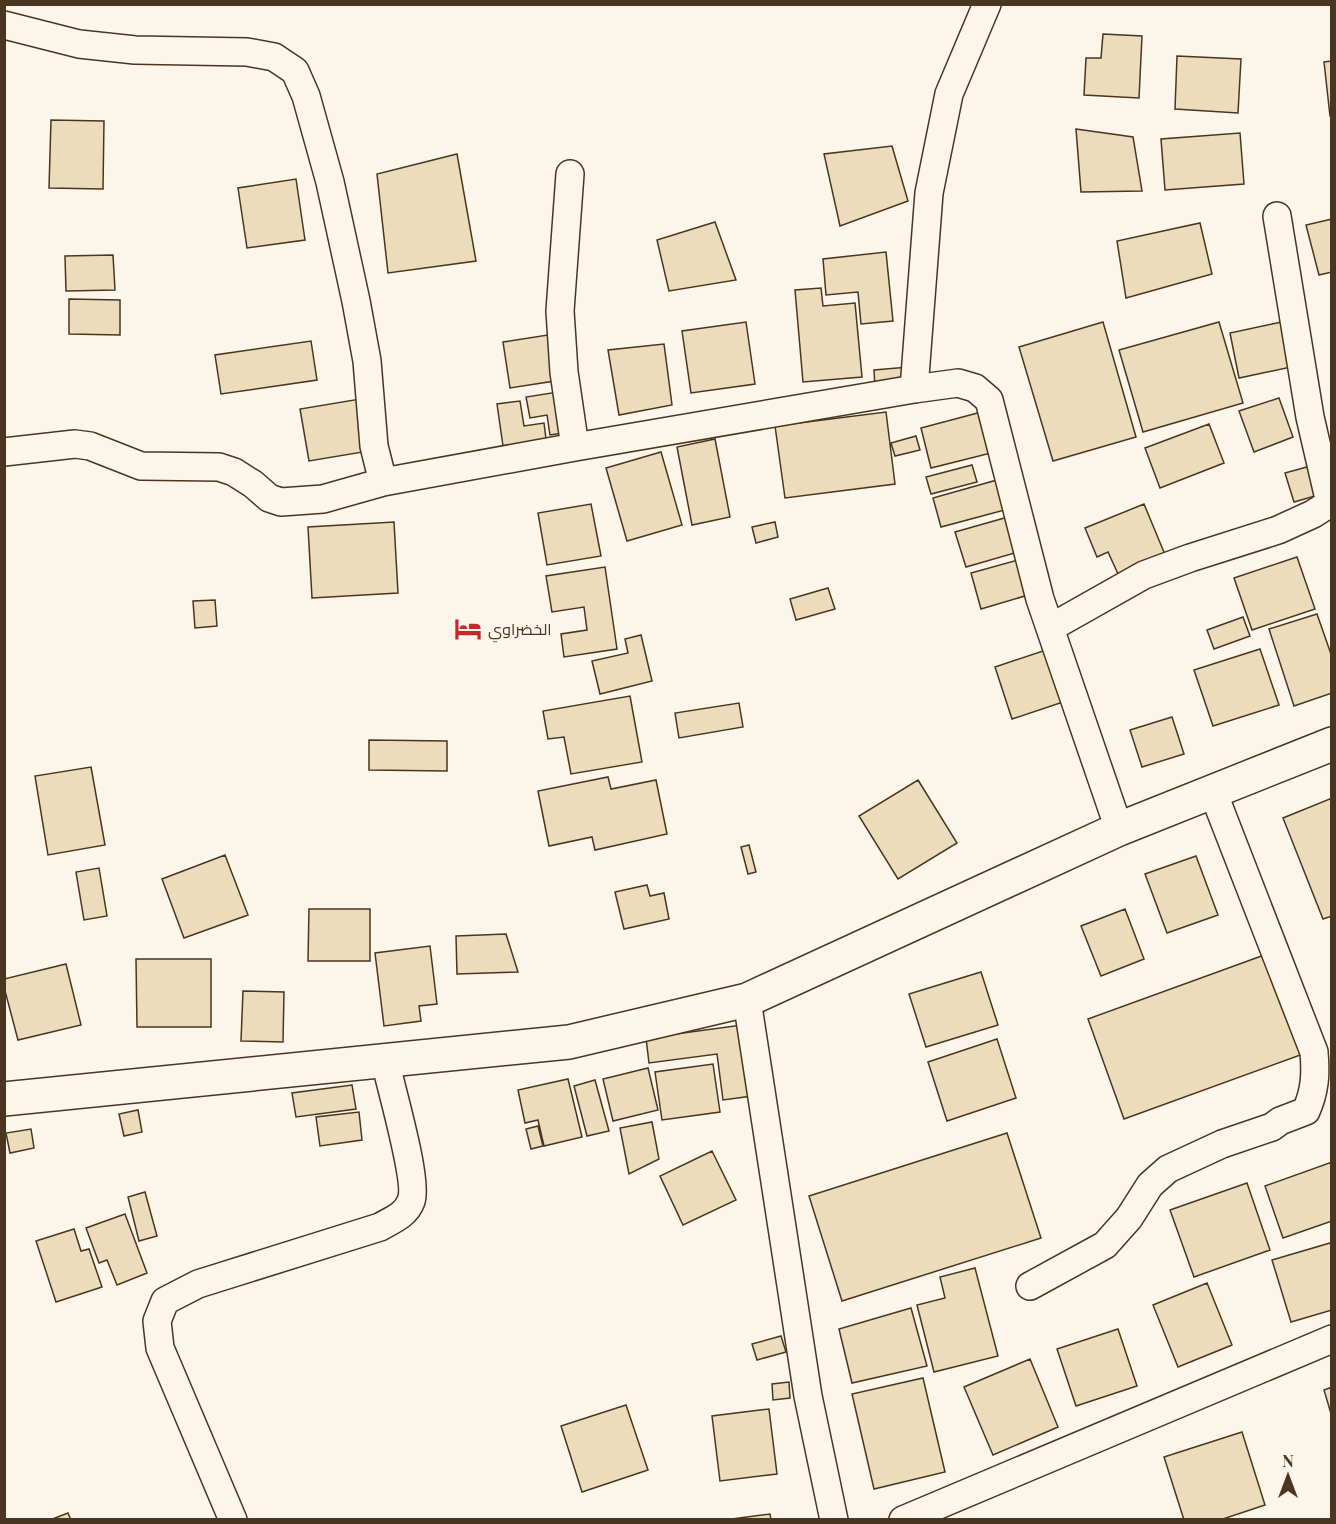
<svg xmlns="http://www.w3.org/2000/svg" width="1336" height="1524" font-family="'Playfair Display',Cairo,serif">
<style>
.building{fill:#ecdcbc;stroke:#4a3520;stroke-width:1.5}
.lines{fill:none;stroke-linecap:round;stroke-linejoin:round}
.street-casing{stroke:#4a3520;stroke-width:30}
.secondary-casing{stroke:#4a3520;stroke-width:36}
.street{stroke:#fbf6e9;stroke-width:27}
.secondary{stroke:#fbf6e9;stroke-width:33}
.labels{text-anchor:middle;stroke-width:4.5;stroke-linejoin:round;paint-order:stroke}
.poi-label{font-size:16px;fill:#4a3520;stroke:#fbf6e9;text-anchor:start}
</style>
<rect width="100%" height="100%" fill="#fbf6e9"/>
<path class="building" d="M1103,34l39,2 -3,62 -55,-3 2,-37h15z
M1177,56l64,3 -3,54 -63,-4z
M1332,61v55h-2l-6,-54z
M51,120l53,1 -1,68 -54,-1z
M1076,129l57,8 9,54 -61,1z
M1240,133l4,51 -79,6 -4,-51z
M892,146l16,55 -68,25 -16,-72z
M457,154l19,107 -88,12 -11,-99z
M296,179l9,61 -58,8 -9,-60z
M1332,219v53l-13,3 -13,-50z
M715,222l21,58 -67,11 -12,-51z
M1200,223l12,51 -86,24 -9,-57z
M886,252l7,69 -32,3 -3,-32 -32,3 -3,-36z
M113,255l2,35 -49,1 -1,-35z
M821,288l2,18 32,-3 7,74 -59,5 -8,-92z
M69,299l51,1v35l-51,-1z
M1286,321l10,45 -57,12 -9,-45z
M746,322l9,62 -64,9 -9,-62z
M1103,322l33,115 -83,24 -34,-114z
M1219,322l24,81 -100,29 -24,-82z
M554,334l7,46 -51,8 -7,-46z
M311,341l6,39 -96,14 -6,-39z
M664,344l8,61 -53,10 -11,-65z
M909,367l1,18 -35,3 -1,-18z
M564,391l6,41 -20,3 -3,-20 -17,3 -4,-21z
M1279,398l14,39 -39,15 -15,-41z
M360,399l9,52 -60,10 -9,-52z
M520,401l4,25 20,-3 2,16 -43,7 -6,-42z
M989,410l10,41 -68,17 -10,-40z
M886,412l9,72 -110,14 -10,-72z
M1209,424l15,39 -64,25 -15,-40z
M916,436l4,14 -25,6 -4,-13z
M715,439l15,78 -38,8 -15,-78z
M661,452l21,73 -55,16 -21,-73z
M972,465l5,17 -46,12 -5,-17z
M1314,465l8,29 -28,8 -9,-29z
M1004,478l8,30 -71,19 -8,-29z
M591,504l10,52 -54,9 -9,-52z
M1144,504l22,53 -47,19 -11,-24 -11,5 -12,-29z
M1015,515l10,35 -59,17 -11,-35z
M394,522l4,71 -86,5 -4,-71z
M775,522l3,15 -22,6 -4,-16z
M1297,557l18,52 -63,21 -18,-52z
M1025,558l10,35 -54,16 -10,-36z
M605,567l12,82 -53,8 -3,-23 26,-4 -3,-23 -32,5 -6,-36z
M828,588l7,21 -39,11 -6,-21z
M215,600l2,26 -22,2 -2,-27z
M1317,614l15,43v36l-38,13 -25,-77z
M1243,617l7,19 -36,13 -7,-19z
M641,635l11,46 -52,13 -8,-33 36,-8 -3,-14z
M1052,648l17,52 -57,19 -17,-52z
M1260,649l19,56 -66,21 -19,-56z
M630,696l12,66 -71,12 -7,-37 -16,2 -5,-28z
M739,703l4,24 -64,11 -4,-25z
M1172,717l12,37 -42,13 -12,-37z
M369,740l78,1v30l-78,-1z
M91,767l14,78 -57,10 -13,-79z
M608,777l3,12 45,-9 11,54 -72,16 -3,-13 -43,9 -11,-55z
M918,780l39,63 -59,36 -39,-63z
M1332,798v118l-9,3 -40,-101z
M749,845l7,27 -8,2 -7,-27z
M225,855l23,60 -64,23 -22,-59z
M1196,856l22,59 -51,18 -22,-59z
M99,868l8,48 -23,4 -8,-48z
M647,885l3,11 14,-3 5,26 -45,10 -9,-37z
M309,909h61v52h-62z
M1125,909l19,50 -43,17 -20,-50z
M506,934l12,38 -61,2 -1,-38z
M430,946l7,58 -18,2 2,15 -37,5 -9,-73z
M1267,954l36,100 -179,65 -36,-100z
M136,959h75v68h-74z
M66,964l15,61 -63,15 -14,-53v-8z
M981,972l17,53 -72,22 -17,-53z
M243,991l41,1 -1,50 -42,-1z
M742,1025l10,71 -29,4 -6,-46 -68,9 -3,-25z
M997,1039l19,59 -69,23 -19,-59z
M713,1064l7,48 -58,8 -7,-48z
M648,1068l10,42 -45,11 -10,-42z
M568,1079l14,58 -38,9 -6,-26 -13,3 -7,-33z
M595,1080l14,51 -22,5 -13,-50z
M352,1085l4,24 -60,8 -4,-24z
M138,1110l4,22 -18,4 -5,-22z
M359,1112l3,28 -42,6 -4,-29z
M652,1122l7,37 -30,15 -9,-46z
M538,1126l5,20 -12,3 -5,-20z
M31,1129l3,19 -24,5 -4,-20z
M1007,1133l34,105 -199,63 -33,-105z
M712,1151l24,49 -53,25 -23,-49z
M1332,1162v59l-49,17 -18,-52z
M1247,1183l23,67 -76,27 -24,-67z
M145,1192l12,44 -18,5 -11,-44z
M125,1214l22,59 -30,12 -10,-25 -8,3 -13,-35z
M74,1229l7,22 8,-2 13,38 -46,15 -20,-61z
M1330,1243l2,5v62l-41,12 -19,-62z
M975,1268l23,88 -64,16 -17,-67 28,-7 -5,-21z
M1207,1283l25,62 -54,22 -25,-62z
M911,1308l16,58 -75,17 -13,-54z
M1118,1329l19,57 -61,20 -19,-57z
M781,1336l5,16 -29,8 -5,-16z
M1030,1359l28,68 -65,28 -29,-68z
M923,1378l22,94 -71,17 -22,-95z
M789,1382l1,16 -17,2 -1,-16z
M1332,1387v30l-8,-27z
M626,1405l22,65 -66,22 -21,-66z
M769,1409l8,65 -57,7 -8,-65z
M1242,1432l23,73 -45,15h-36l-20,-63z
M68,1513l3,7h-21z
M770,1514l1,6h-47z"/>
<g class="lines">
<defs>
<path id="street" d="M4,25l75,19 56,6 112,2 27,5 21,14 11,25 24,86 26,119 11,60 7,85 9,36
M570,174l-10,137 4,61 11,75
M1277,216l33,201 20,86
M914,389l15,-196 20,-99 38,-90
M4,452l71,-8 15,2 51,20 78,1 15,5 19,12 16,14 12,4 42,-3 60,-17 192,-35 339,-58 44,-6 17,5 14,12 51,199 79,230
M1050,628l94,-53 46,-17 88,-28 35,-16 19,-12
M747,1000l61,396 26,124
M1030,1286l75,-41 24,-27 21,-33 18,-16 54,-25 50,-17 8,-6 26,-10c9,-20 10,-37 8,-59l-101,-260
M233,1520l-73,-172 -3,-27 8,-20 33,-17 182,-57c12,-7 26,-12 31,-26 8,-19 -21,-116 -26,-141
M903,1520l429,-181"/>
<path id="secondary" d="M4,1099l565,-57 178,-42 372,-171 213,-85"/>
</defs>
<use href="#street" class="street-casing"/>
<use href="#secondary" class="secondary-casing"/>
<use href="#street" class="street"/>
<use href="#secondary" class="secondary"/>
</g>
<defs>
<symbol id="hotel-bare" viewBox="-9 -9 18 18"><path d="M-6-4.5h1.5V1H6V5H4.5V3h-9V5H-6ZM-4 0a1.8 1.8 0 1 1 3.6 0ZM.5 0V-2.5h3Q6-2.5 6 0Z" fill="#c62828" stroke="#fbf6e9" stroke-width="2.5" paint-order="stroke"/></symbol>
</defs>
<g fill-rule="evenodd">
<use href="#hotel-bare" x="449" y="610" width="38" height="38"/>
</g>
<g class="labels">
<g class="poi-label">
<text x="488" y="635">الخضراوي</text>
</g>
</g>
<rect width="1336" height="1524" fill="none" stroke="#4a3520" stroke-width="12"/>
<g transform="translate(1288 1476)" stroke="#fbf6e9" stroke-width="4.5" paint-order="stroke">
<path d="M0-4.5L10 22L0 15L-10 22Z" fill="#4a3520"/>
<text y="-9" font-size="16" font-weight="bold" text-anchor="middle" fill="#4a3520">N</text>
</g>
</svg>
